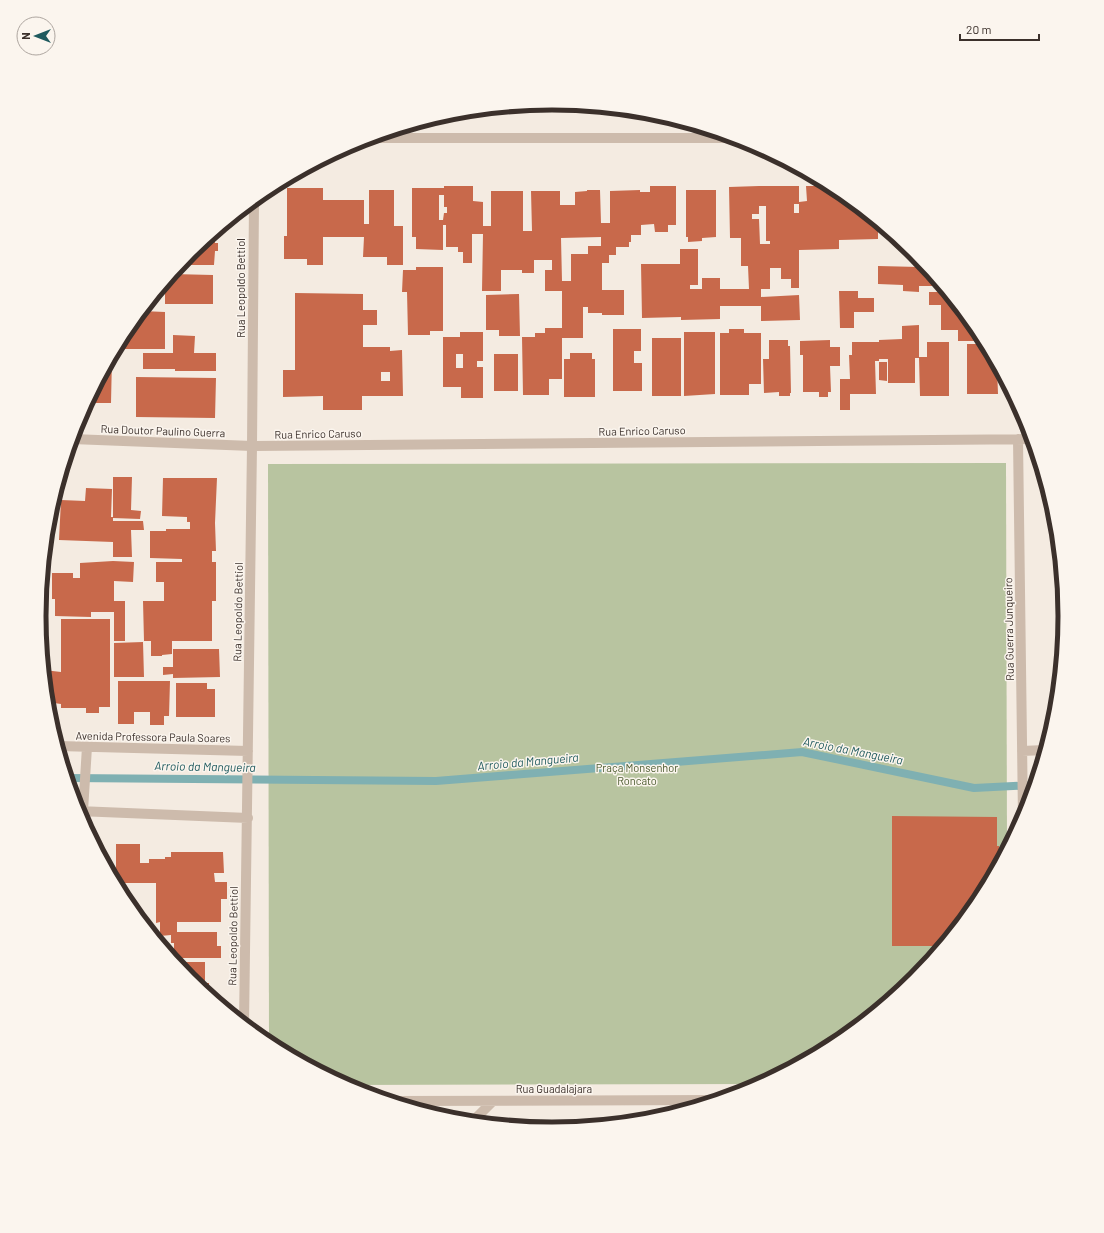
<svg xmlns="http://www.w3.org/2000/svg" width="1104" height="1233" font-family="Barlow,sans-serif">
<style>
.green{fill:#b8c4a0}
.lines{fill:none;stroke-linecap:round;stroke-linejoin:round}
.stream{stroke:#7fb0b2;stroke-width:8}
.building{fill:#c8694b;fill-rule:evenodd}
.minor{stroke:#cdbbac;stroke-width:10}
.tertiary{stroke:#cdbbac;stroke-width:10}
.labels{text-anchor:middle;stroke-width:3;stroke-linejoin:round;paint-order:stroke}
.street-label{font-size:11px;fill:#3b302b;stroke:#fbf5ee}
.park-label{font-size:11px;fill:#4a5a2e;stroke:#fbf5ee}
.water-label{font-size:12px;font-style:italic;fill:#1f5a5e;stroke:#fbf5ee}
.rim{fill:none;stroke:#3b302b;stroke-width:5}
</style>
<rect width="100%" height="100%" fill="#f4ebe1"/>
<path class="green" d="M1006,463l1,386 -29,53 -63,77 -78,64 -76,41 -416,1 -76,-41 -1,-580z"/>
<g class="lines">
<path class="stream" d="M67,778l369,3 366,-29 172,36 60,-3"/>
</g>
<path class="building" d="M552,104h10v7h-32v-5z
M570,105l27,3v1h-27z
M444,186h29v15l10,1v24h8v-35h32v40h9l-1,-40h29v14h15v-13l12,-1v-1h13l1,33h9v-32l30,-1v2h10v-6h26v39h-8v7h-13l-1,-8 -13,1v10h-10v7h-2v5h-13v8h-7v8h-7v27h22v25h-22v-2h-14v-6h-5v31h-21v41h-13v16h-26l-1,-58h13v-4h10v-5h17v-37h-17v-21h7v-10h-18v13h-12v-3h-21v21h-19l1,-57h-11v29h-9v-11h-5v-5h-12v-22h-3v25l-27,-1v-12h-4v-49h32zM439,195h5v12h3v6h-3l-1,7h-4zM601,237v9h-13v8h-17v27h-9l-1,-43z
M759,186h40v16l8,-1 -1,-15h23l8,4 41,34v15l-39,1v9l-40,1v38h-8v-9h-10v-11h-11v21h-9v8l38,-2 1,25 -39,1v-15h-41v13l-39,1v-3l-39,1 -1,-54h39v-15h18v36h-8v4h12v-11h18v11h29l-1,-23h-7v-28h-11l-1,-51zM794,204h5v9h-5zM759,206h7v35h4v3h-10l-1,-25h-7v-5h7z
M287,188h36v12h41v24h5v-34h25v36h9v39h-16v-8h-24l1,-20h-41v28h-16v-6h-23v-23h3z
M686,190h30v47l-14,1v3l-14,1v-5h-2z
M206,240h9v3h3v8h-3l-1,14h-34l9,-11z
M919,260h1l21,26h-22v6l-16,-1v-6l-25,-1v-18l41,1z
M416,267h27v64h-13v4h-22l-1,-43h-5l1,-22h13z
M172,274l41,1v29h-48v-21z
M839,291h19v7h16v14h-20v16h-14z
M929,292h17l29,35v14h-17v-11h-17v-25h-12z
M295,293l68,1v16h14v15h-14v22h27v4l12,-1 1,46h-41v14h-39v-14l-40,1v-27h12zM381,372h9v9h-9z
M519,294l1,42h-21v-6h-13v-35z
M142,311l23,1v37h-45v-3h-2l8,-15z
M919,325v32h8v-15h22v54h-29l-1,-38h-4v25h-27v-24h-9v2h-4l1,33h-26v16h-10v-31h10l-1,-24h3v-13h27v-2l23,-1v-13z
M613,329h28v22h-7v12h8v28h-29z
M729,329h15v4h17v51h-12v11h-29v-62h9z
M978,331l19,36 1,27h-31v-50h11z
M460,332h23v29h-6v6h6v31h-22v-11h-18v-50h17zM456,354h7v14h-7z
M684,332h31v62l-31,2z
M173,335l22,1 -1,17h22v18h-41v-2h-32v-16h30z
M652,338h29v58h-29z
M769,340h19v6h2l1,47h-1v3h-11v-4l-15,1 -1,-34h6z
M830,340v7h10v19h-10l1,26h-3v5h-9v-5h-16v-37h-3v-14z
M570,353h22v6h3v38h-31v-38h6z
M494,354h24v37h-24z
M112,358l-1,45h-24l2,-3z
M879,362h8v19l-8,-1z
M136,377l80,1 -1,40 -79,-1z
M113,477h19l-1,33 10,1 -1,8 -27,-1v3h30l1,9h-13l1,27h-19v-15l-54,-2 2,-40 24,1 1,-13 26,1 -1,28h2z
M163,478h54l-2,45 1,28h-4v11h4v39h-4v40h-40v13l-10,1v1h-11v-15h-7l-1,-40h21v-19h-8v-20h26v-3l-32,-1v-27h16v-2h24v-7h-3v-5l-25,-1z
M113,561l21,1 -1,20 -19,-1v20h11v40h-11v-29h-23v5l-36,-1v-17h-3v-26h21v5h7v-15z
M61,619h49v88h-11v6h-13v-5h-25v-4l-14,-2 -3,-32 17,2z
M143,642l1,35h-30v-34z
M173,649h46l1,28 -47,1v-4l-10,1v-8h10z
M118,681h52l-1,35h-5v9h-14v-13h-16v12h-16z
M176,683h31v6h8v28h-39z
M892,816l105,1v29h2v18l-21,38 -36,44h-50z
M116,844h24v19h9v-4h16v-2h6v-5h52l1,21h-10l1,9h12v17h-6v23h-44v10h40v14h4v12h-47v-15h-3v-8l-11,1v-14l-4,1v-40h-40z
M131,908h6l7,5v11z
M175,962h30v21h4v13l-20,-17z"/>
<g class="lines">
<path class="minor" d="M369,138h363
M72,439l180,7 780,-7
M1018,439l5,379
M1022,751l23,-1"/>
<path class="tertiary" d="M58,746l190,5
M78,811l170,7
M83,811l4,-64
M244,1024l8,-578 2,-245
M392,1101l324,-1
M472,1122l21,-21"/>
</g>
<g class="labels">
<g class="street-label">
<text transform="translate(241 288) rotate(-90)" y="4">Rua Leopoldo Bettiol</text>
<text transform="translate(163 431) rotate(2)" y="4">Rua Doutor Paulino Guerra</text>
<text transform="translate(642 431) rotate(-1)" y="4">Rua Enrico Caruso</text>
<text transform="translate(318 434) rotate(-1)" y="4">Rua Enrico Caruso</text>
<text transform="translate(238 612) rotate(-89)" y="4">Rua Leopoldo Bettiol</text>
<text transform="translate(1009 629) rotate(-91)" y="4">Rua Guerra Junqueiro</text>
<text transform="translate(153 737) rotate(1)" y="4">Avenida Professora Paula Soares</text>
<text transform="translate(233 936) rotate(-89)" y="4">Rua Leopoldo Bettiol</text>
<text x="554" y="1093">Rua Guadalajara</text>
</g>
<g class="park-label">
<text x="637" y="772">Praça Monsenhor<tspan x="637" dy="13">Roncato</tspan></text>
</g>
<g class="water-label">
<text transform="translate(853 751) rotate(11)" y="4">Arroio da Mangueira</text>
<text transform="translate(528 762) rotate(-5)" y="4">Arroio da Mangueira</text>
<text transform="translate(205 767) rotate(1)" y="4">Arroio da Mangueira</text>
</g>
</g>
<path d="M0 0H1104V1233H0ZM46 616a506 506 0 1 1 1012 0a506 506 0 1 1-1012 0Z" fill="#fbf5ee" fill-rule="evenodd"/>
<path class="rim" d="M46 616a506 506 0 1 1 1012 0a506 506 0 1 1-1012 0Z"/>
<g transform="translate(36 36) rotate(270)"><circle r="19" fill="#fbf5ee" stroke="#aea6a0"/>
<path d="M0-3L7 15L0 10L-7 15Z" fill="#1f5a5e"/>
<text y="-6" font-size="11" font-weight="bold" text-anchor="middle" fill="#3b302b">N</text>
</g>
<path d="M960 34v6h79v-6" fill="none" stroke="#3b302b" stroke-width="2"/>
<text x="966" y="34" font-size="12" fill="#3b302b" stroke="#fbf5ee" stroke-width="3" paint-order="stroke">20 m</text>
</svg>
